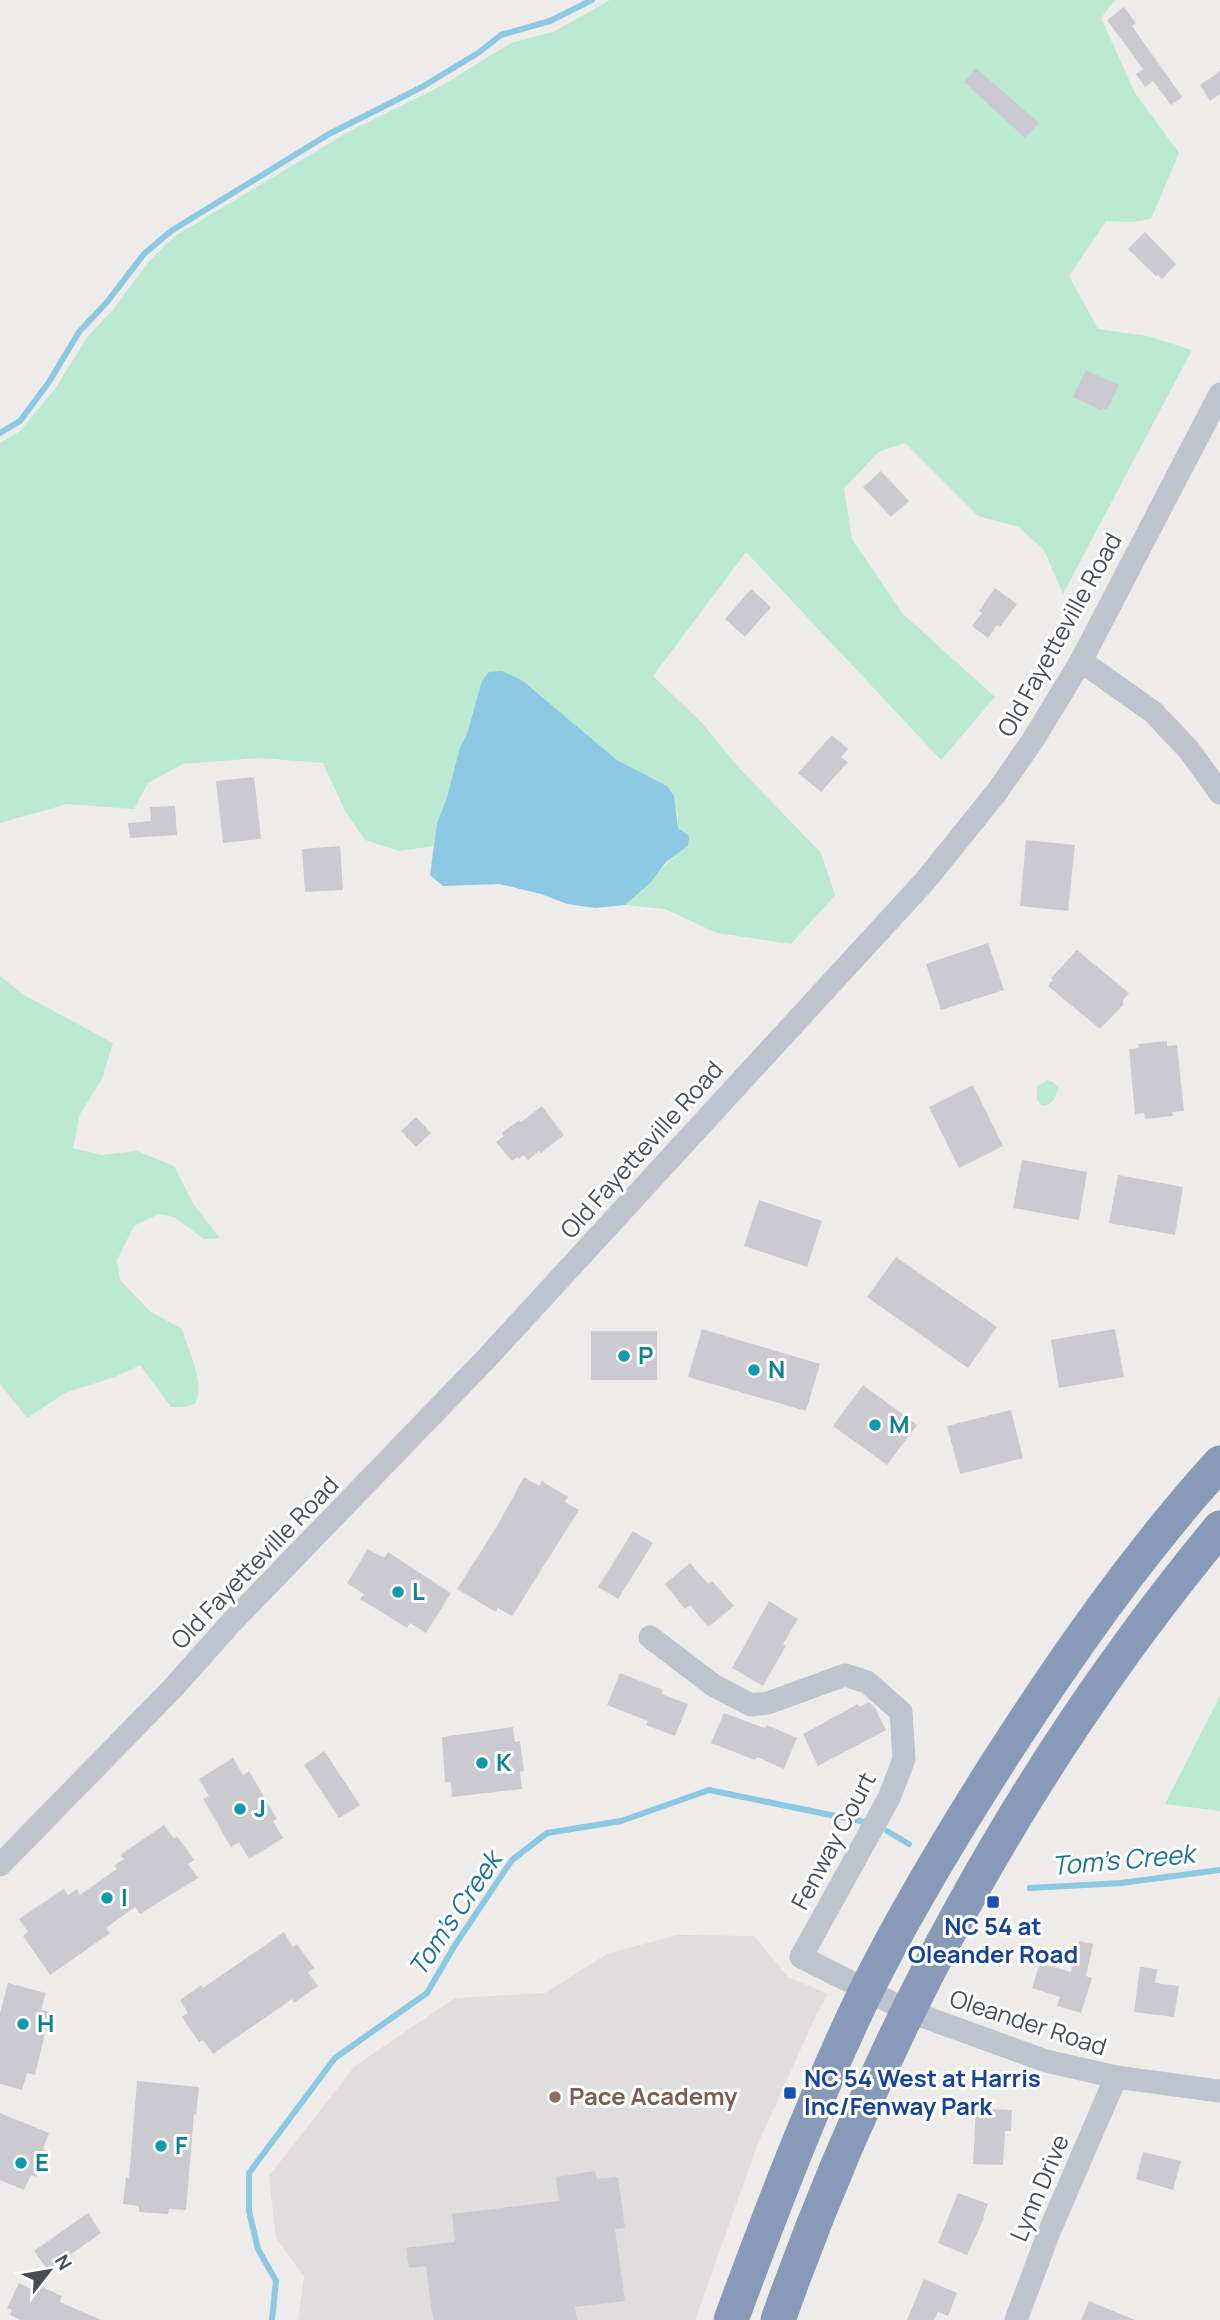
<svg xmlns="http://www.w3.org/2000/svg" width="1220" height="2320" font-family="Manrope,sans-serif">
<style>
.education{fill:#dfdddd}
.green{fill:#bce9d2}
.water{fill:#8dc9e2}
.lines{fill:none;stroke-linecap:round;stroke-linejoin:round}
.stream{stroke:#8dc9e2;stroke-width:6}
.building{fill:#cacad0}
.minor{stroke:#bec4cd;stroke-width:23}
.highway{stroke:#879ab7;stroke-width:35}
.culture-dot{fill:#0f9aa8;stroke:#fff;stroke-width:2.5}
.transit-dot{fill:#1a4fb4;stroke:#fff;stroke-width:2.5}
.education-dot{fill:#8d6e63;stroke:#fff;stroke-width:2.5}
.labels{text-anchor:middle;stroke-width:6;stroke-linejoin:round;paint-order:stroke}
.street-label{font-size:24px;fill:#464d57;stroke:#fff}
.culture-label{font-size:24px;font-weight:bold;fill:#0d838f;stroke:#fff;text-anchor:start}
.transit-label{font-size:24px;font-weight:bold;fill:#164399;stroke:#fff}
.education-label{font-size:24px;font-weight:bold;fill:#785e54;stroke:#fff;text-anchor:start}
.water-label{font-size:26px;font-style:italic;fill:#197197;stroke:#fff}
</style>
<rect width="100%" height="100%" fill="#eeeceb"/>
<path class="education" d="M677,1935l77,1 34,41 40,17 -11,19 -60,133 -62,174h-397l6,-43 -28,-39 -7,-62 86,-110 100,-68 90,-5 62,-39z"/>
<path class="green" d="M610,0h505l-14,18 34,75 44,60 -28,66 -19,3 -26,-1 -37,55 29,53 50,7 44,14 -129,244 -19,-44 -25,-23 -41,-11 -73,-73 -27,9 -34,37 8,50 50,74 93,84 -54,63 -195,-208 -93,124 49,47 36,44 83,86 14,42 -44,49 -74,-11 -52,-24 -40,-4c22,-20 39,-42 63,-59l-10,-18v-15l-11,-27 -50,-26 -94,-79 -56,53 -7,13 -13,50 -10,26 -3,23 -35,5 -34,-11 -20,-29 -22,-48 -64,-5 -76,6 -35,19 -14,26 -67,-5 -67,19v-380l20,-12 35,-42 33,-53 24,-25 38,-51 25,-24 173,-104 93,-46 70,-43 42,-11z
M0,976l24,19 89,48 -11,36 -22,35 -7,34 28,7 36,-4 37,15 20,39 26,33 -16,1 -30,-22 -15,-3 -25,12 -17,34 3,20 31,32 31,17c6,21 24,55 13,75l-11,3h-13l-31,-42 -25,12 -50,16 -38,25 -27,-34z
M1047,1080l6,2 5,5c0,9 -7,19 -16,19l-5,-6v-13z
M1220,1696v115l-55,-7z"/>
<path class="water" d="M502,671l21,10 94,79 50,26 7,10 4,32 11,8 -1,10 -22,16 -16,21 -25,22 -30,3 -28,-4 -26,-10 -41,-10 -57,2 -13,-11 7,-52 10,-26 13,-50 7,-13 15,-53 7,-9z"/>
<g class="lines">
<path class="stream" d="M0,433l20,-12 29,-39 30,-50 28,-30 37,-48 27,-23 158,-97 93,-47 56,-34 23,-18 49,-14 42,-21
M887,1831l22,13
M1030,1888l91,-5 99,-13
M272,2320l4,-39 -18,-32 -9,-38v-38l86,-115 92,-65 28,-48 57,-85 35,-27 74,-12 88,-31 156,32"/>
</g>
<path class="building" d="M1124,7l12,16 -4,3 50,71 -11,8 -18,-24 -8,6 -9,-13 7,-5 -36,-49z
M976,68l63,55 -14,15 -61,-56z
M1220,71v23l-10,7 -10,-16z
M1145,232l31,32 -14,15 -4,-4 -2,1 -28,-27z
M1086,370l33,15 -12,25 -5,-2 -1,2 -28,-13z
M881,471l28,30 -18,16 -28,-30z
M995,588l22,16 -17,23 -3,-2 -9,13 -16,-12 10,-13 -3,-2z
M751,589l20,18 -26,30 -20,-18z
M832,735l16,14 -7,8 7,5 -27,30 -23,-19z
M254,777l7,62 -38,4 -7,-62z
M175,806l2,29 -47,3 -2,-15 23,-2 -1,-14z
M1026,840l49,5 -7,66 -48,-5z
M340,846l3,44 -38,2 -3,-43z
M988,943l16,47 -63,20 -15,-46z
M1077,950l52,43 -6,7v5l-23,24 -52,-43 5,-6 -2,-2z
M1167,1041v5l10,-1 7,66 -12,1 1,4 -28,3 -1,-6 -9,1 -6,-65 10,-1 -1,-4z
M973,1085l30,61 -44,22 -30,-61z
M542,1106l22,29 -23,18 -2,-2 -11,9 -4,-5 -5,4 -2,-2 -5,4 -16,-19 8,-6 -2,-3 17,-13 2,2z
M416,1117l15,16 -15,14 -15,-16z
M1022,1160l65,12 -8,48 -66,-12z
M1118,1175l65,12 -8,48 -66,-12z
M759,1200l63,21 -15,46 -63,-21z
M896,1257l101,70 -29,41 -101,-71z
M702,1329l118,35 -14,47 -118,-34z
M1115,1329l9,48 -65,11 -8,-48z
M591,1331h66v49h-66z
M863,1385l54,40 -30,40 -54,-39z
M1011,1410l12,48 -63,16 -13,-48z
M524,1477l15,9 3,-5 26,16 -3,5 14,8 -67,106 -14,-8 -2,4 -39,-23 39,-61z
M633,1531l20,12 -35,56 -20,-12z
M368,1549l16,9 4,-6 63,41 -25,40 -16,-10 -3,5 -47,-29 4,-5 -17,-11z
M690,1563l18,21 4,-3 22,25 -26,21 -18,-22 -5,4 -20,-25z
M769,1601l29,18 -15,25 3,2 -23,40 -31,-18z
M620,1673l43,17 -2,4 27,10 -13,32 -29,-11 2,-4 -41,-16z
M869,1702l6,6 11,22 -68,36 -15,-32 55,-30 1,3z
M724,1713l41,15 2,-3 30,13 -13,31 -27,-12 -2,3 -44,-17z
M513,1727l2,15 5,-1 4,30 -4,1 2,17 -70,8 -1,-15h-6l-3,-45z
M324,1751l36,54 -21,13 -35,-53z
M233,1758l10,17 6,-4 28,48 -4,2 10,17 -34,21 -10,-17 -8,5 -28,-48 6,-3 -10,-17z
M164,1825l10,14 3,-3 17,24 -6,4 10,14 -58,36 -5,-7 -29,21 4,5 -60,42 -27,-39 5,-4 -9,-13 45,-30 4,6 9,-6 3,6 37,-26 -3,-3 10,-7 -4,-4z
M284,1932l9,15 4,-3 17,24 -6,4 10,14 -24,17 -2,-4 -79,55 -10,-14 -4,2 -17,-25 6,-4 -8,-13 21,-15 2,3z
M1079,1941l14,3 -7,32 6,2 -11,35 -24,-7 3,-9 -28,-9 8,-25 31,9z
M1140,1967l17,2 -2,14 24,3 -5,31 -40,-5z
M8,1983l38,10 -5,17 9,2 -15,63 -8,-2 -5,17 -22,-6v-71z
M137,2081l62,6 -3,28 -2,-1 -8,96 -17,-1 -1,5 -29,-2v-6l-16,-2 3,-27 3,1z
M976,2108l36,2 -1,21h-6l-2,34 -30,-1z
M0,2113l49,20 -6,16 4,2 -11,26 -5,-2 -7,15 -24,-10z
M1143,2152l38,9 -8,29 -37,-11z
M595,2171l2,8 21,-2 7,51 -10,1 10,72 -50,6 2,13h-144l-7,-54 -17,2 -3,-20 49,-6 -3,-28 107,-13 -3,-24z
M958,2193l30,11 -5,13 1,1 -17,37 -29,-12z
M88,2213l13,20 -53,37 -14,-19z
M924,2279l33,14 -9,23 -10,-4 -4,8h-27z
M19,2283l14,7 3,-6 26,12 -2,6 41,18h-81l-10,-5 2,-5 -5,-2z
M1089,2301l46,19h-54z"/>
<g class="lines">
<path class="minor" d="M1081,661l72,51 36,38 31,43
M650,1637l63,48 38,20 17,-2 77,-28 22,7 34,30 3,47 -15,39 -88,159 107,54 138,50 70,16 104,14
M0,1865l172,-176 57,-64 257,-266 439,-478 71,-88 37,-53 48,-79 139,-267
M1016,2320l33,-88 67,-155"/>
<path class="highway" d="M731,2320c41,-111 83,-221 134,-327 39,-79 85,-155 132,-229 68,-106 139,-208 223,-301
M778,2320c102,-287 247,-557 442,-792"/>
</g>
<g class="culture-dot">
<circle cx="624" cy="1356" r="7"/>
<circle cx="754" cy="1370" r="7"/>
<circle cx="875" cy="1425" r="7"/>
<circle cx="398" cy="1592" r="7"/>
<circle cx="482" cy="1763" r="7"/>
<circle cx="240" cy="1809" r="7"/>
<circle cx="107" cy="1898" r="7"/>
<circle cx="23" cy="2024" r="7"/>
<circle cx="161" cy="2146" r="7"/>
<circle cx="21" cy="2163" r="7"/>
</g>
<g class="transit-dot">
<rect x="986" y="1895" width="14" height="14" rx="3.5"/>
<rect x="783" y="2086" width="14" height="14" rx="3.5"/>
</g>
<circle class="education-dot" cx="555" cy="2097" r="7"/>
<g class="labels">
<g class="street-label">
<text transform="translate(1060 635) rotate(-61)" y="8">Old Fayetteville Road</text>
<text transform="translate(642 1150) rotate(-48)" y="8">Old Fayetteville Road</text>
<text transform="translate(255 1563) rotate(-46)" y="8">Old Fayetteville Road</text>
<text transform="translate(834 1841) rotate(-62)" y="8">Fenway Court</text>
<text transform="translate(1028 2023) rotate(18)" y="8">Oleander Road</text>
<text transform="translate(1040 2188) rotate(-67)" y="8">Lynn Drive</text>
</g>
<g class="culture-label">
<text x="638" y="1364">P</text>
<text x="768" y="1378">N</text>
<text x="889" y="1433">M</text>
<text x="412" y="1600">L</text>
<text x="496" y="1771">K</text>
<text x="254" y="1817">J</text>
<text x="121" y="1906">I</text>
<text x="37" y="2032">H</text>
<text x="175" y="2154">F</text>
<text x="35" y="2171">E</text>
</g>
<g class="transit-label">
<text x="993" y="1935">NC 54 at<tspan x="993" dy="28">Oleander Road</tspan></text>
<text x="804" y="2087" text-anchor="start">NC 54 West at Harris<tspan x="804" dy="28">Inc/Fenway Park</tspan></text>
</g>
<g class="education-label">
<text x="569" y="2105">Pace Academy</text>
</g>
<g class="water-label">
<text transform="translate(1123 1860) rotate(-5)" y="9">Tom's Creek</text>
<text transform="translate(455 1914) rotate(-56)" y="9">Tom's Creek</text>
</g>
</g>
<g transform="translate(49 2271) rotate(59)" stroke="#ffffff" stroke-width="5" paint-order="stroke">
<path d="M0-5L12 26L0 18L-12 26Z" fill="#464d57"/>
<text y="-10" font-size="19" font-weight="bold" text-anchor="middle" fill="#464d57">N</text>
</g>
</svg>
